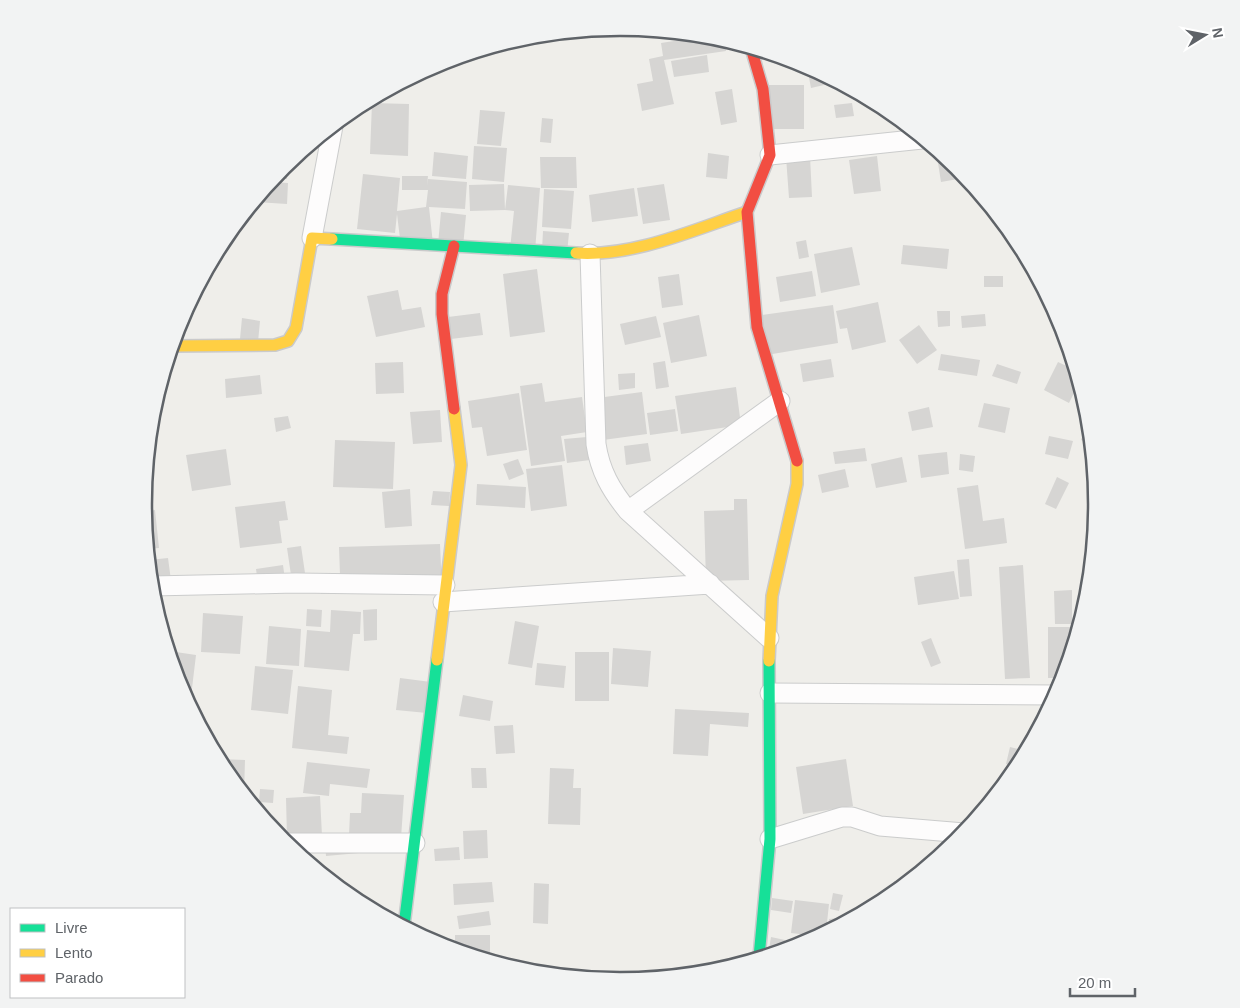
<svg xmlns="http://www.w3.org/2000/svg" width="1240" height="1008" font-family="Arial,sans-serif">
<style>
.building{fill:#d6d5d3}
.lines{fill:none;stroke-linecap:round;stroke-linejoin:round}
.street-casing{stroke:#cbcccc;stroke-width:21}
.fast-casing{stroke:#cacacb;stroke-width:14}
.slow-casing{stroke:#cacacb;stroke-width:14}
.jam-casing{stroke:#cacacb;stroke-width:14}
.street{stroke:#fdfcfc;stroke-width:19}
.fast{stroke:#16e098;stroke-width:11}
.slow{stroke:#ffcf43;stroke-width:11}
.jam{stroke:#f24e42;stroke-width:11}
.rim{fill:none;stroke:#5f6368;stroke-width:2.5}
</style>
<rect width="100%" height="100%" fill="#efeeea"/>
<path class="building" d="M706,36l18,4 2,11 -62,9 10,44 -32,7 -5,-27 16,-3 -4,-22 14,-3 -2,-13z
M707,55l2,17 -35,5 -3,-16z
M815,71l22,11 -26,6 -3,-16z
M761,85h43v44h-43z
M732,89l5,33 -16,3 -6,-33z
M372,103l37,1 -1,52 -38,-2z
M852,103l2,13 -18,2 -2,-13z
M480,110l25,2 -4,34 -24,-2z
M542,118l11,1 -2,24 -11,-1z
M474,146l33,2 -3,34 -32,-3z
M936,150l20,17 2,12 -17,3z
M434,152l34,4 -2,23 -34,-3z
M708,153l21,3 -2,23 -21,-2z
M810,156l2,41 -23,1 -3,-41z
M877,156l4,35 -27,3 -5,-34z
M540,157h36l1,31h-36z
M288,163l-1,16 -12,-2 8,-10z
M363,174l37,4 -3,33 29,-4 2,-17h-26v-14h26l-1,10 1,-7 39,3 -2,27 -36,-2 4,37 -32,3 -4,-33 -2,19 -38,-4z
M271,182l17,1 -1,21 -31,-2z
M504,184l1,26 -35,1 -1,-26z
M664,184l6,36 -27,4 -6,-36z
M508,185l32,3 -5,63 -25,-2 4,-38 -9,-1z
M634,188l4,28 -46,6 -3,-27z
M544,189l30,2 -3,38 -29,-2z
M441,212l25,3 -3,32 -25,-3z
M543,231l26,2 -2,20 -25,-3z
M806,240l3,17 -10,2 -3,-17z
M903,245l46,4 -2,20 -46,-5z
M852,247l8,38 -39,8 -7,-39z
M537,269l8,63 -35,5 -7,-63z
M812,271l4,25 -36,6 -4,-25z
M679,274l4,31 -21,3 -4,-31z
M984,276h19v11h-19z
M398,290l4,20 19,-3 4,20 -49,10 -9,-41z
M878,302l8,40 -34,8 -5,-22 -7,1 -4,-18z
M833,305l5,38 -78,13 -6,-40z
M937,311h13v15l-12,1z
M480,313l3,22 -32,4 -3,-22z
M985,314l1,12 -24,2 -1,-12z
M699,315l8,41 -36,7 -8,-40z
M656,316l5,21 -36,8 -5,-21z
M242,318l18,3 -2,21 -18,-3z
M919,325l18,25 -20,14 -18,-24z
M941,354l39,6 -3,16 -39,-6z
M831,359l3,18 -31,5 -3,-18z
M665,361l4,26 -13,2 -3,-26z
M403,362l1,31 -28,1 -1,-31z
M1058,362l17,8 4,13 -10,20 -25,-13z
M997,364l24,8 -4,12 -25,-8z
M635,373v15l-16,2 -1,-16z
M260,375l2,19 -36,4 -1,-19z
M542,383l3,19 37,-5 5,35 -26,4 4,25 -34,5 -11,-80z
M736,387l5,38 -60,9 -6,-38z
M642,392l5,42 -44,6 -6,-42z
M519,393l8,57 -40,6 -5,-29 -10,1 -4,-27z
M984,403l26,5 -5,25 -27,-6z
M929,407l4,20 -21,4 -4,-19z
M675,409l3,22 -28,4 -3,-22z
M440,410l2,32 -29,2 -3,-32z
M288,416l3,12 -15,4 -2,-14z
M1088,420l3,24 -10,-4z
M1049,436l24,5 -5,18 -23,-5z
M587,437l3,23 -23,3 -3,-24z
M335,440l60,2 -2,47 -60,-2z
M648,443l3,18 -25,4 -2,-19z
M865,448l2,13 -32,3 -2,-12z
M226,449l5,36 -39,6 -6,-36z
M947,452l2,22 -28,4 -3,-23z
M960,454l15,2 -2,16 -14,-2z
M902,457l5,25 -31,6 -5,-24z
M518,459l6,15 -15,6 -6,-16z
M562,465l5,41 -36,5 -5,-42z
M845,469l4,18 -27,6 -4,-18z
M146,476h6l1,11 -8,1z
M1057,477l12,6 -13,26 -11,-5z
M477,484l49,3 -1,21 -49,-3z
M978,485l5,36 21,-3 3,25 -42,6 -8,-61z
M410,489l2,37 -27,2 -3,-36z
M433,491l17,1 -1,14 -18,-1z
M734,499h13l2,81 -43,1 -2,-70 30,-1z
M285,501l3,19 -9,1 3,22 -42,5 -5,-41z
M155,510l4,38 -11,1 -4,-37z
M440,544l2,46 -121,4 -1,-18 20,-1 -1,-28z
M301,546l4,27 -14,2 -4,-27z
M168,558l4,30 -20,3 -3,-31z
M969,559l3,37 -12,1 -3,-37z
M283,565l3,22 -27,4 -3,-22z
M1023,565l7,113 -25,1 -6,-112z
M954,571l5,28 -41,6 -4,-28z
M1072,590v34h-17l-1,-33z
M307,609l15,1 -1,17 -15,-1z
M377,609v31l-13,1 -1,-31z
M331,610l30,2 -1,22h-7l-4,37 -45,-4 3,-37 23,2z
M203,613l40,3 -3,38 -39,-2z
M515,621l24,5 -7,42 -24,-4z
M269,626l32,3 -2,37 -33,-2z
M1048,627h26v12l-11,39h-15z
M931,638l10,25 -10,4 -10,-25z
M613,648l38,3 -3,36 -37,-3z
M169,651l27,4 -6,50 -10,-19z
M575,652h34v49h-34z
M537,663l29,3 -2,22 -29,-3z
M255,666l38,4 -5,44 -37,-4z
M400,678l31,4 -4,31 -31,-3z
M298,686l34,4 -4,45 21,2 -2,17 -55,-6z
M463,695l30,6 -3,20 -31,-5z
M675,709l74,4 -1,14 -38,-3 -2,32 -35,-2z
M513,725l2,28 -19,1 -2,-28z
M1010,747l16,4 -9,16 -11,-3z
M219,759l26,1 -1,34 -20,-26z
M846,759l7,47 -50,8 -7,-47z
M307,762l63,7 -3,19 -37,-4 -1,12 -26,-3z
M471,768h15l1,20h-15z
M550,768l24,1 -1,19h8l-1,37 -32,-1z
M260,789l14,1 -1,13 -14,-1z
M362,793l42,2 -3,43 -52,-3 1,-22h11z
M320,796l2,40 -35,2 -1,-40z
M487,830l1,28 -24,1 -1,-28z
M358,840l1,13 -33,3 -1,-14z
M459,847l1,13 -25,1 -1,-12z
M894,881l12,2 -14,11z
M492,882l2,20 -40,3 -1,-21z
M534,883l15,1 -1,40 -15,-1z
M833,893l10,2 -4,16 -9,-2z
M772,898l21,3 -2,12 -20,-3z
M795,900l34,4 -3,28 -9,4 -26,-3z
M489,911l2,14 -32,4 -2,-13z
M854,916l-24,13 -1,-10z
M455,935h35v25l-35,-11z
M771,937l14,3 -1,4 24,-3 -40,14z
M535,970l39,1v5l-39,-4z"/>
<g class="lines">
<defs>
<path id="street" d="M770,155l152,-16
M312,238l21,-112
M590,254l6,190c4,27 15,46 32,67l141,127
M628,511l152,-110
M152,586l144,-3 149,2
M443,602l267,-18
M770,693l286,2
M770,839l72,-22h10l28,9 84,7
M286,843h129"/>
<path id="fast" d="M332,239l244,14
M404,926l33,-266
M759,957l11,-118 -1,-178"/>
<path id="slow" d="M576,253c58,4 117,-23 171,-41
M173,346l102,-1 13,-4 8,-13 16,-90 20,1
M437,660l24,-195 -7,-56
M769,661l3,-65 25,-112v-23"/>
<path id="jam" d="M751,48l12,41 7,66 -23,57 10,115 40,134
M454,409l-12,-95v-20l12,-48"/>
</defs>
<use href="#street" class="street-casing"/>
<use href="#fast" class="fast-casing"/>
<use href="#slow" class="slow-casing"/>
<use href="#jam" class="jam-casing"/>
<use href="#street" class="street"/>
<use href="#fast" class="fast"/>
<use href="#slow" class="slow"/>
<use href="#jam" class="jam"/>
</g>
<path d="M0 0H1240V1008H0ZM152 504a468 468 0 1 1 936 0a468 468 0 1 1-936 0Z" fill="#f2f3f3" fill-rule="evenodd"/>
<path class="rim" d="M152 504a468 468 0 1 1 936 0a468 468 0 1 1-936 0Z"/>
<rect x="10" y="908" width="175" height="90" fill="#ffffff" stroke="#bfc1c3"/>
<rect x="20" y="924" width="25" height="8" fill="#16e098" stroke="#bfc1c3"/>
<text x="55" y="933" font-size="15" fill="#5f6368">Livre</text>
<rect x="20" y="949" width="25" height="8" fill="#ffcf43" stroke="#bfc1c3"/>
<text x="55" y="958" font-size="15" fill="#5f6368">Lento</text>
<rect x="20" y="974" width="25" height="8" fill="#f24e42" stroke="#bfc1c3"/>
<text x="55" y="983" font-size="15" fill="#5f6368">Parado</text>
<g transform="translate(1205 35) rotate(80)" stroke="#ffffff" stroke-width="4" paint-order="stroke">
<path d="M0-4L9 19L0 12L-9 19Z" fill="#5f6368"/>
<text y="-8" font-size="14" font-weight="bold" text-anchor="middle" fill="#5f6368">N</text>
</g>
<path d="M1070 988v8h65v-8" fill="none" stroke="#5f6368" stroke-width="2.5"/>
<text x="1078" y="988" font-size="15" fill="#5f6368" stroke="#ffffff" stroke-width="4" paint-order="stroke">20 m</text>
</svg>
